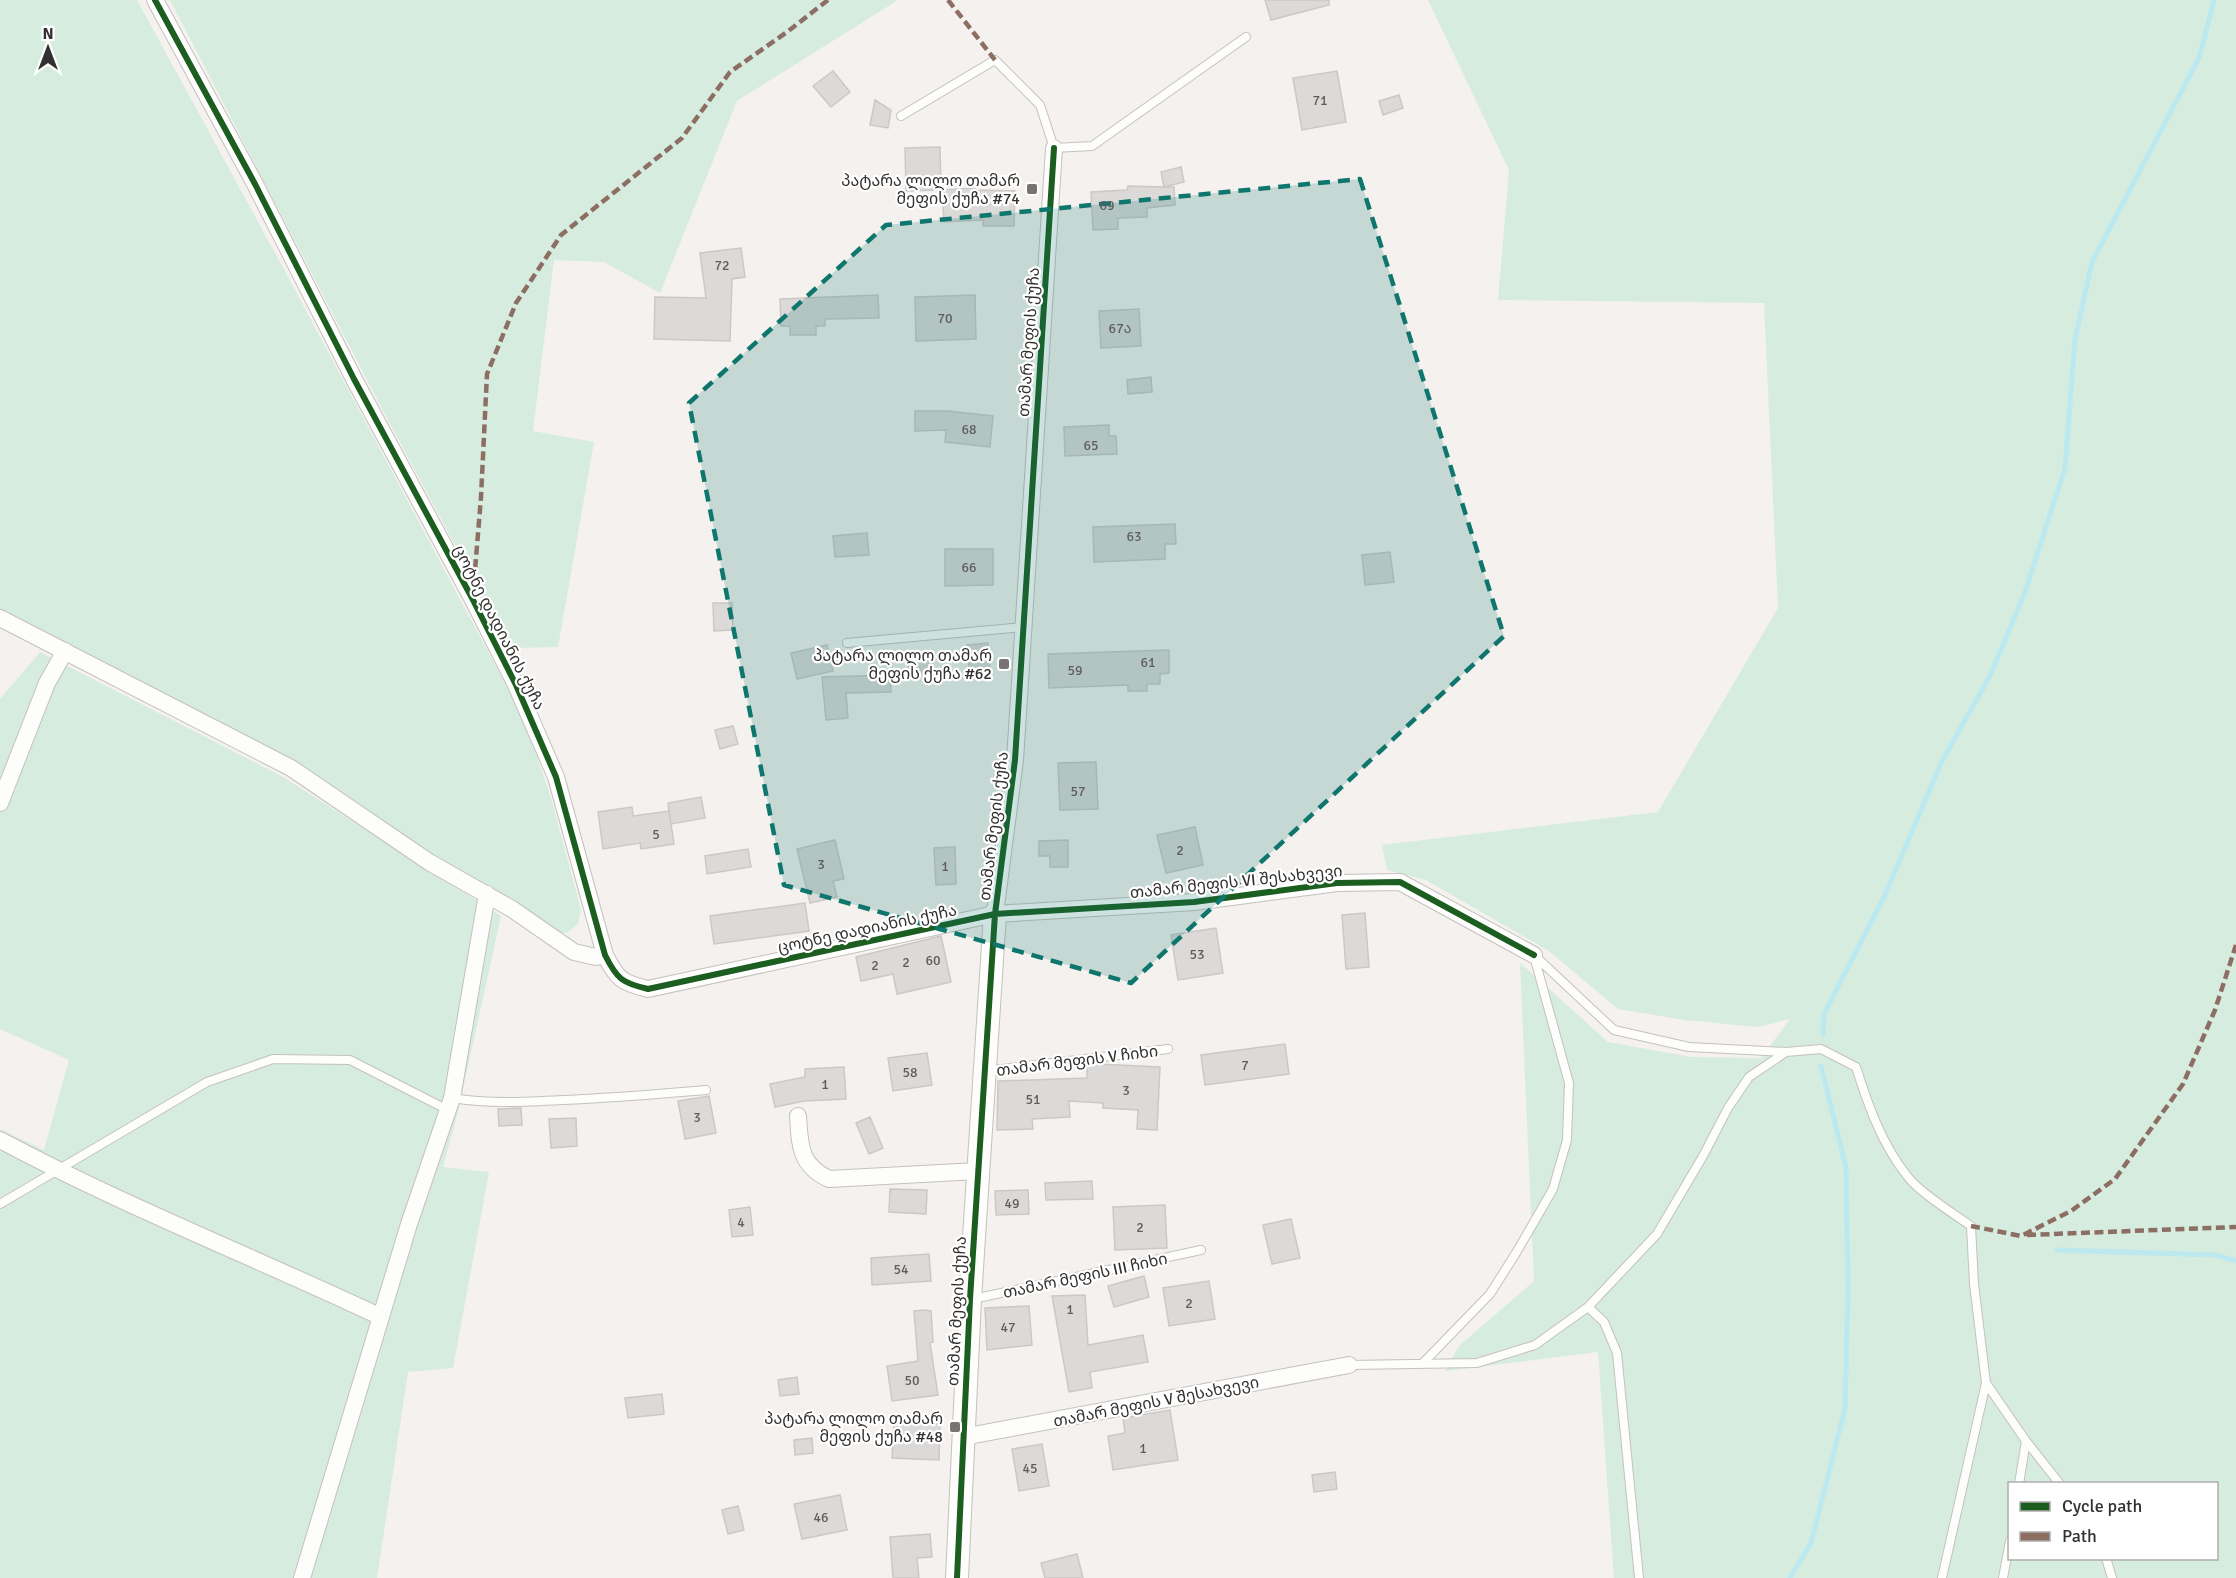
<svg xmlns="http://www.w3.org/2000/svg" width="2236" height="1578" font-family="Signika,'Noto Sans Georgian',sans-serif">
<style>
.green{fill:#d6ecdf;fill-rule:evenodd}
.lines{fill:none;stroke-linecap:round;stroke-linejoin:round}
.stream{stroke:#bce9ef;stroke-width:5}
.building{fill:#dcd9d9;stroke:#cbc8c8;stroke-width:1.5}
.lane-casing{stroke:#c4c1bf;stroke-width:10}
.street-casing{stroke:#c4c1bf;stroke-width:18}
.secondary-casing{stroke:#c4c1bf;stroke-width:24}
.lane{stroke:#fdfdfc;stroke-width:8}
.street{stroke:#fdfdfc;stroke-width:16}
.secondary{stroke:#fdfdfc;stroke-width:22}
.quiet{stroke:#8d6e63;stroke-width:4.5;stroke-dasharray:9 4.5;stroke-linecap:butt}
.cycleway-casing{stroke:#fff;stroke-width:10}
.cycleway{stroke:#1b5e20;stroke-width:6}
.marked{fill:#0f766e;fill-opacity:0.2;stroke:#0f766e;stroke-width:4.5;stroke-dasharray:12 8;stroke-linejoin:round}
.poi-dot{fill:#777472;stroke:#fff;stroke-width:2}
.labels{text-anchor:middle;stroke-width:4.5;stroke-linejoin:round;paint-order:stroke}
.number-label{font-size:14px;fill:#5f5d5b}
.poi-label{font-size:16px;fill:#33312f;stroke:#fff;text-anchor:end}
.street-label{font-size:16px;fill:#33312f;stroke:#fff}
</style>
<rect width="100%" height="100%" fill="#f4f1ee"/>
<path class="green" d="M0,0h137l150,275 238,446 26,77 30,112 -3,14 -11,9 -9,-1 -133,-79 -149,-99 -276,-139z
M170,0h728l-161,101 -77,192 -56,-31 -50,-2 -21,171 61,11 -36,205 -48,1 -132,-247z
M1428,0h808v1578h-622l-16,-226 -153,19 14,-25 75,-65 -14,-318 88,79 83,15 70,1 29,-39 -33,8 -72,-7 -67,-11 -69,-58 -123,-71 -39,-10 -5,-25 276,-33 120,-204 -14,-305 -266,-3 11,-130zM2010,1484h206v74h-206z
M40,652l243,125 218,139 -43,196 -15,55 46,5 -36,196 -45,4 -31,206h-377v-449l44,21 25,-90 -69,-31v-330z"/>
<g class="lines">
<path class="stream" d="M1823,1035l1,-21 61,-119 57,-134 48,-85 35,-84 40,-124 10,-129 17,-77 107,-204 15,-58
M2057,1250l159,5 20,6
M1790,1578l21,-35 34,-134 3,-119 -2,-123 -25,-101"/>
</g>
<path class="building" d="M1265,0h64v5l-58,15z
M833,71l17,21 -19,15 -18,-21z
M1337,71l9,51 -44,8 -9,-52z
M1399,95l4,13 -20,7 -4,-14z
M875,100l16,10 -3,18 -18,-3z
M940,147l1,43 -35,1 -1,-43z
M1181,167l3,15 -20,5h10l1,18 -28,3v9l-29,1v11l-25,1 -2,-38 36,-2 1,-4 36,1 -3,-15z
M976,188v2l39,1 -1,35h-31v-6l-39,2 -2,-32z
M741,248l4,29 -13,2 -2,62 -76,-2 1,-42 51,1 -6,-45z
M878,295l1,23 -54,1v7h-9v9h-26v-9h-9l-1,-27z
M975,295l1,44 -60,2 -1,-44z
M1139,309l2,37 -40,2 -2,-37z
M1151,377l1,15 -24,2 -1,-14z
M915,411h33l45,5 -3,31 -45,-5 1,-12 -31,1z
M1109,425v11h7l1,18 -52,2 -1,-29z
M1175,524l1,20h-11v15l-71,3 -1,-35z
M867,533l2,22 -34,2 -2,-21z
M945,549h48v36l-48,1z
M1390,552l4,30 -29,3 -3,-30z
M713,603h19l1,27 -19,1z
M988,643l2,26 -21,1 -2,-25z
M827,645l6,26 -36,8 -6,-26z
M1169,650v23l-9,1v10h-13v7h-19v-6l-79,3 -1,-34z
M932,652l1,21 -24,1 -1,-20z
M890,675l1,17 -45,1 2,25 -22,2 -4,-43z
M733,726l5,18 -18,5 -5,-19z
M1096,762l2,47 -38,1 -2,-47z
M701,797l4,21 -34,6 -3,-21z
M632,807l1,9 36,-5 5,33 -33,5 -1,-6 -37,6 -5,-37z
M1195,827l8,38 -37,8 -9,-38z
M835,840l9,39 -11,2 4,16 -27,6 -13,-54z
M1068,840v27h-18v-11h-11v-15z
M955,847l1,37 -20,1 -2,-37z
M748,849l3,18 -44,7 -2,-18z
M805,903l4,28 -95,13 -4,-28z
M1365,913l4,54 -23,2 -4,-54z
M1216,928l7,45 -45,7 -7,-45z
M941,936l10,46 -54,12 -4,-20 -32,7 -5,-24z
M1285,1044l4,30 -84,11 -4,-30z
M927,1053l5,32 -39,6 -5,-33z
M1096,1064l64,3 -3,63 -20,-1 1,-19 -35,-2v-5l-34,-2 1,16 -38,2 1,10 -36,1 1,-49 89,-3v-13z
M844,1067l2,32 -42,2 -29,6 -5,-23 35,-7v-8z
M709,1096l7,37 -31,6 -7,-38z
M521,1108l1,17 -23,1 -1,-17z
M870,1117l13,31 -14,6 -13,-31z
M576,1118l1,28 -26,2 -2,-29z
M1092,1181l1,18 -47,1 -1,-17z
M890,1189l37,1 -1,24 -37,-2z
M1028,1190l1,24 -33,1 -1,-24z
M1165,1205l2,43 -52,2 -2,-43z
M750,1207l3,28 -21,2 -3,-27z
M1291,1219l9,39 -28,6 -9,-39z
M929,1254l2,27 -59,4 -1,-27z
M1144,1276l5,21 -35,10 -6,-21z
M1209,1281l6,38 -46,7 -6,-38z
M1085,1295l3,50 55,-10 5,27 -58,10 2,16 -23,4 -17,-96z
M1029,1306l3,39 -45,5 -2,-42z
M925,1310l6,1 2,31 -3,1 8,52 -46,6 -5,-35 31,-5 -4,-50z
M797,1377l2,17 -19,2 -2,-16z
M662,1394l2,20 -36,4 -3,-20z
M1170,1410l8,50 -65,10 -5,-34 17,-3 -2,-15z
M894,1422l46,2 -1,36 -47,-2z
M812,1438l1,15 -18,2 -1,-15z
M1042,1444l7,42 -30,5 -7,-42z
M1335,1472l2,17 -23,3 -2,-17z
M840,1495l7,35 -45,9 -8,-35z
M738,1506l6,24 -16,4 -6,-24z
M930,1534l2,23 -15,1 2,20h-26l-3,-41z
M1077,1554l6,24h-38l-4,-15z"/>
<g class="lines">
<defs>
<path id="lane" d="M901,116l94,-56 45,45 14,43 38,-2 154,-109
M847,643l176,-16
M1534,955l80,75 75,17 97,5 35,-3 35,18c12,38 26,78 52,110 11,15 46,37 63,49l3,58 12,99 40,58 -7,43
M986,1071l182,-22
M452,1098c36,6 74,4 111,2 48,-2 95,-6 143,-10
M0,1204l207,-122 66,-23 77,1 98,50
M973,1299l228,-49
M1588,1307l69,-73 46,-78 25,-48 21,-31 37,-25
M1423,1363l67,-69 26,-41 37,-64 14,-49 2,-57 -35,-127
M1349,1365l128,-2 58,-18 53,-38 16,15 13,31 22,225
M2026,1441l34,43
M2106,1558l6,20
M1942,1578l44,-195
M2003,1578l7,-37"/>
<path id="street" d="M155,0l100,184 99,195 118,219 44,87 40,92 49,178c12,24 17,28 43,34l347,-75 199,-12 143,-19 63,-1 134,73
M0,618l291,150 138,94 83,47 62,43 22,5 9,-2
M0,803l47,-120 18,-32
M995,914l20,-154 39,-612
M798,1116c2,29 1,49 31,63l149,-8
M0,1140c124,66 254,117 381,177
M963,1437l386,-72
M302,1578l107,-354 43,-126 35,-204"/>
<path id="secondary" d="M957,1578l13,-279 25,-385"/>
</defs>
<use href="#lane" class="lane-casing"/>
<use href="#street" class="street-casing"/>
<use href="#secondary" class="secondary-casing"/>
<use href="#lane" class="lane"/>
<use href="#street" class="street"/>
<use href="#secondary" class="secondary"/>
<path class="quiet" d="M948,0l47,60
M473,595l8,-98 6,-123 29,-71 45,-68 121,-97 48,-66 57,-40 41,-32
M1971,1226l50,10 50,-25 44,-32 68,-95 32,-74 21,-65
M2027,1235l209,-8"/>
<defs>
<path id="cycleway" d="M155,0l100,184 99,195 118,219 44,87 40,92 49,178c12,24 17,28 43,34l347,-75 199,-12 143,-19 63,-1 134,73
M957,1578l13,-279 25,-385 20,-154 39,-612"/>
</defs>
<use href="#cycleway" class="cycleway-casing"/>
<use href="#cycleway" class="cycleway"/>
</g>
<path class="marked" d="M1360,179l144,457 -373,347 -347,-98 -95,-482 197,-178z"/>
<g class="poi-dot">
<rect x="1026" y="183" width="12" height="12" rx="3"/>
<rect x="998" y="658" width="12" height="12" rx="3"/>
<rect x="949" y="1421" width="12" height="12" rx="3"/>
</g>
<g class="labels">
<g class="number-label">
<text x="1320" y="105">71</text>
<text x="1107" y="210">69</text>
<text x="722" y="270">72</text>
<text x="945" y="323">70</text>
<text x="1120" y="333">67ა</text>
<text x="969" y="434">68</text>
<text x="1091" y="450">65</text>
<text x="1134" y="541">63</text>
<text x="969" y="572">66</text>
<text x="1148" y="667">61</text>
<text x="1075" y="675">59</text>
<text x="1078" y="796">57</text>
<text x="656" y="839">5</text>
<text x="1180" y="855">2</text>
<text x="821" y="869">3</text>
<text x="945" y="871">1</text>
<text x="1197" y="959">53</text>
<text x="933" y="965">60</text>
<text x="906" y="967">2</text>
<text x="875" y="970">2</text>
<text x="1245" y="1070">7</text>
<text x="910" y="1077">58</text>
<text x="825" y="1089">1</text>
<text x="1126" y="1095">3</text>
<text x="1033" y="1104">51</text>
<text x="697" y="1122">3</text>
<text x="1012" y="1208">49</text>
<text x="741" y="1227">4</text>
<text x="1140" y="1232">2</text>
<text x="901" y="1274">54</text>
<text x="1189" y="1308">2</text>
<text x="1070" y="1314">1</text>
<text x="1008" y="1332">47</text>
<text x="912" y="1385">50</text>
<text x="1143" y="1453">1</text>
<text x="1030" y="1473">45</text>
<text x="821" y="1522">46</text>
</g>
<g class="poi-label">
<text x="1020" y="186">პატარა ლილო თამარ<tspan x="1020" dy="18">მეფის ქუჩა #74</tspan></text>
<text x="992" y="661">პატარა ლილო თამარ<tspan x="992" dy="18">მეფის ქუჩა #62</tspan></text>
<text x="943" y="1424">პატარა ლილო თამარ<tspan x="943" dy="18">მეფის ქუჩა #48</tspan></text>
</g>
<g class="street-label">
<text transform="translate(1028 342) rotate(-86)" y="6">თამარ მეფის ქუჩა</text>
<text transform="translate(500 627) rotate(63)" y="6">ცოტნე დადიანის ქუჩა</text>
<text transform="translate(993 826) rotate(-83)" y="6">თამარ მეფის ქუჩა</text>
<text transform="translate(1236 881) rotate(-6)" y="6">თამარ მეფის VI შესახვევი</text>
<text transform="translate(867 928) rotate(-12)" y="6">ცოტნე დადიანის ქუჩა</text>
<text transform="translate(1077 1060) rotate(-7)" y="6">თამარ მეფის V ჩიხი</text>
<text transform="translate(1085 1275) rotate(-12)" y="6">თამარ მეფის III ჩიხი</text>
<text transform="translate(956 1311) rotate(-87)" y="6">თამარ მეფის ქუჩა</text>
<text transform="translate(1156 1401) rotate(-11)" y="6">თამარ მეფის V შესახვევი</text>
</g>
</g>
<rect x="2008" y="1482" width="210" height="78" fill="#ffffff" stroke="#adadac" stroke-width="1.5"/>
<rect x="2020" y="1502" width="30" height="9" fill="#1b5e20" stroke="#adadac" stroke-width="1.5"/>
<text x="2062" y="1512" font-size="18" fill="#33312f">Cycle path</text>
<rect x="2020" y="1532" width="30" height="9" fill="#8d6e63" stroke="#adadac" stroke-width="1.5"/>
<text x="2062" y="1542" font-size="18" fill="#33312f">Path</text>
<g transform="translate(48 48)" stroke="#ffffff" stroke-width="4.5" paint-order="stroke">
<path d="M0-4.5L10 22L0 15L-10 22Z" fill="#33312f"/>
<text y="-9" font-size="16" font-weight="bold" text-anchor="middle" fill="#33312f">N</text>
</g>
</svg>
